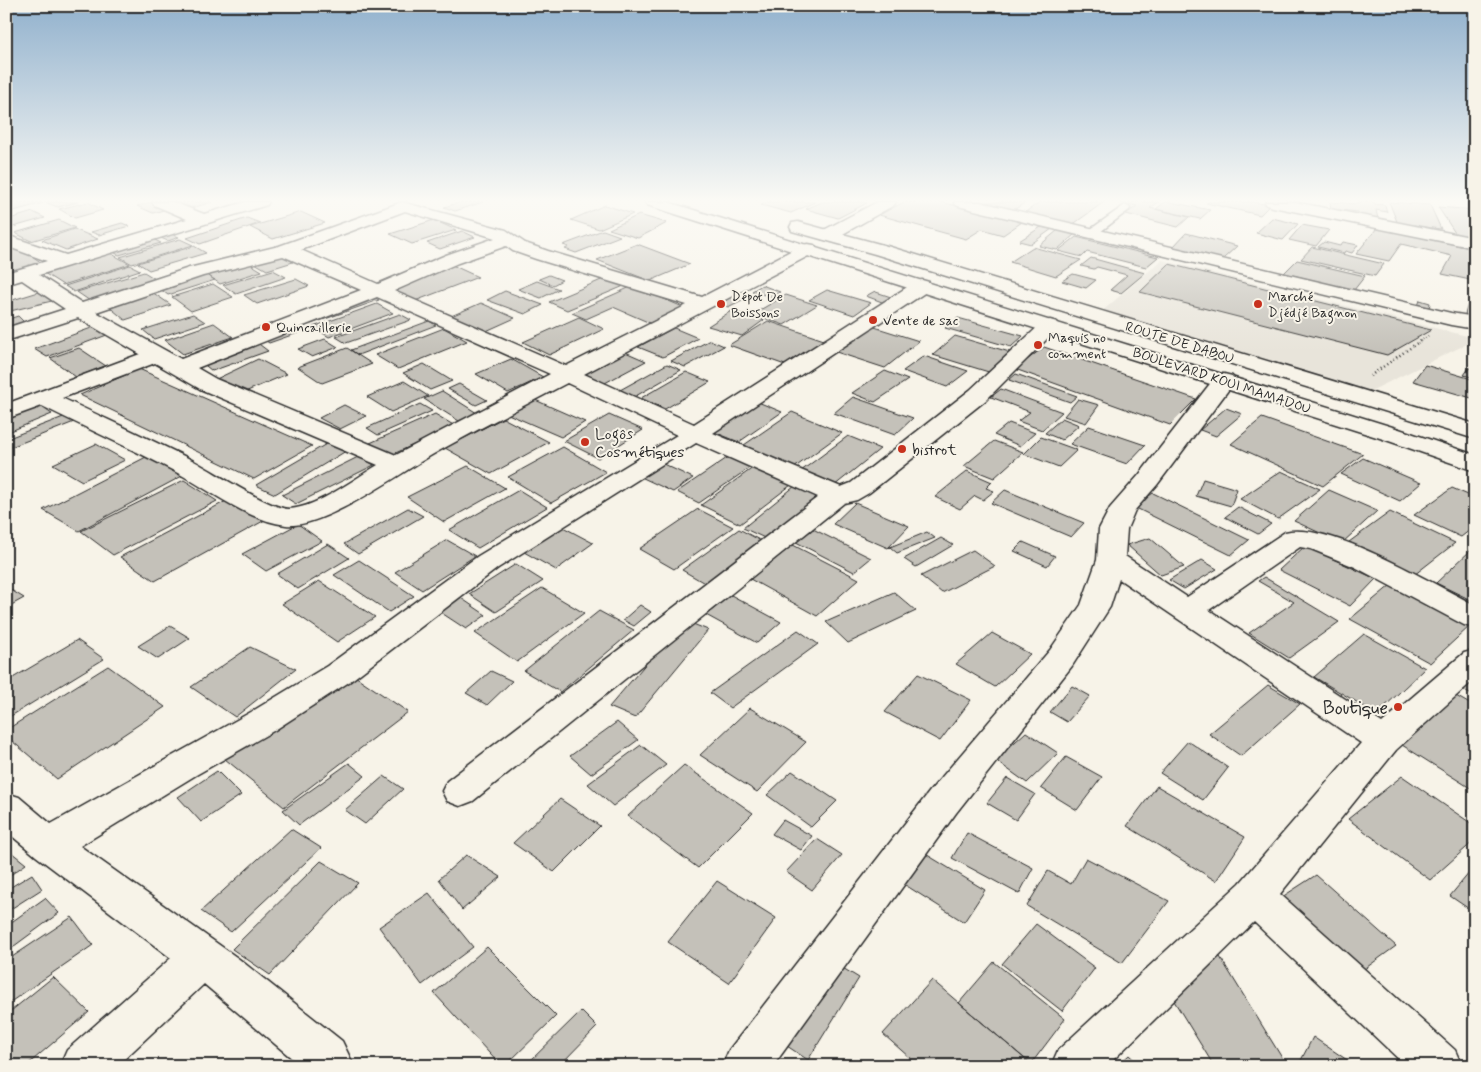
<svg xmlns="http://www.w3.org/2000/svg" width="1481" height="1072" font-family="Mynerve,sans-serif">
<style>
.built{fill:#e8e4da}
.building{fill:#c4c1b9;stroke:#2b2b2b}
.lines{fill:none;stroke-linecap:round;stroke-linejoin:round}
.service-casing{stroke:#2b2b2b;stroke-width:3}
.minor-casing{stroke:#2b2b2b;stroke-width:3}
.primary-casing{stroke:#2b2b2b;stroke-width:3}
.path-far1{stroke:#2b2b2b;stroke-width:2;stroke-dasharray:0.5 2.5;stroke-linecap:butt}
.path{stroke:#2b2b2b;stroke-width:2.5;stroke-dasharray:1 3;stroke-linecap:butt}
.service{fill:#f7f3e8;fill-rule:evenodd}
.minor{fill:#f7f3e8;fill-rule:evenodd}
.primary{fill:#f7f3e8;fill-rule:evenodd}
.poi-dot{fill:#c8321e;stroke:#f7f3e8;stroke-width:2}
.labels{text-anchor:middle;stroke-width:4;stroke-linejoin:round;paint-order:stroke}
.far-poi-label{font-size:14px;fill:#2b2b2b;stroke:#f7f3e8;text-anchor:start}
.far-street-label{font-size:14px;fill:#2b2b2b;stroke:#f7f3e8}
.poi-label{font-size:16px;fill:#2b2b2b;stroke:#f7f3e8;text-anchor:start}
.near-poi-label{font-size:19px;fill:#2b2b2b;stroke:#f7f3e8;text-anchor:end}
</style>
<rect width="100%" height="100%" fill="#f7f3e8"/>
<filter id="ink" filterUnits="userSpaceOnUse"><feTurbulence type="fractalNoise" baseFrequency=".02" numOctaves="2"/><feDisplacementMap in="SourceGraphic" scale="10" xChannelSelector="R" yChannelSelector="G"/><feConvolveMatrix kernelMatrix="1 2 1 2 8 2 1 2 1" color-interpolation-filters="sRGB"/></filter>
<g filter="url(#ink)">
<path class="built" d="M1162,260l313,78v2l-123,60 -259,-81z"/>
<path class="building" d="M6,202h34l3,1 -37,10z
M44,202h34l-20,5z
M88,202l15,8 -28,8 -16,-9z
M152,202l15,7 -14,4 -16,-7z
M185,202h27l-24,7 -11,-5z
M461,202h22l-28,9 -11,-4z
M768,202h47l-24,11 -30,-8z
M822,202h40l5,1 -29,15 -32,-9z
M904,202h37l81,20 -19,13 -21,-6 -16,10 -87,-24z
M976,202h50l-14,9z
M1040,202h64l-32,23 -48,-12z
M1116,202h43l-9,6 39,9 -11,10 -52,-13 11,-8z
M1165,202h5l40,8 -10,9 -44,-10z
M1208,202h45l17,3 -10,10 -54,-12z
M1330,202l27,2v-2h17v2l11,1 2,7 -11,-2 2,9 -19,-2 -1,-5 -27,-3z
M1389,202l41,3 11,24 -43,-5z
M605,205l28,9 -34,15 -28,-9z
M1438,207l37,3v30l-16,-1z
M33,212l12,6 -39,11v-9z
M301,212l24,11 -52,16 -23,-12z
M639,215l28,8 -29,15 -29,-9z
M247,218l13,5 -60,21 -13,-6z
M1272,218l26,6 -15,16 -27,-7z
M59,220l16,8 -44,13 -16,-8z
M434,220l22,10 -44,14 -22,-10z
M122,223l7,3 -30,9 -8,-3z
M1302,225l27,5 -13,16 -27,-6z
M1041,227l11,2 -21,15 -12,-3z
M1377,228l98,21v32l-33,-7 10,-18 -51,-12 -12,17 -33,-7z
M74,229l24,10 -32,11 -24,-10z
M603,230l17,6 -44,17 -11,-4 4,-2 -6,-2z
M1058,230l17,4 -18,16 -18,-4z
M462,231l13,6 -35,12 -13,-6z
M166,232l13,5 -11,4 -12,-5z
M1186,233l51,13 -14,13 -50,-12z
M1076,237l82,20 -12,10 -59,-15 -5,5 -24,-6z
M180,239l13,6 -61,19 -12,-7z
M155,240l6,3 -42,12 -6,-3z
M1324,242l16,4 3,-4 15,3 -6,8 -7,-2 -1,2 -26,-6z
M637,244l53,20 -40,17 -53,-21z
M194,246l12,7 -57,17 -11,-7z
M19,247l23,16 -36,10v-22z
M1033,247l48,13 -25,16 -46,-14z
M1312,247l72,17 -9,12 -74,-17z
M277,252l16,10 -26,8 -16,-9z
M110,253l20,11 -67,21 -19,-12z
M1091,258l54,15 -24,20 -11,-3 17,-15 -30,-8 -3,2 -13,-3z
M1297,260l68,16 -11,14 -70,-17z
M247,262l15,9 -42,13 -14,-10z
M1169,264l262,66 -44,25 -247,-63z
M130,265l10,5 -66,22 -9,-6z
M452,265l26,12 -63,24 -26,-13z
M273,270l13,7 -50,17 -13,-9z
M144,272l13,8 -67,21 -13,-9z
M1073,274l23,6 -10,8 -24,-7z
M207,275l8,5 -47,15 -8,-6z
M549,275l13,5 -9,5 -14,-6z
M606,278l18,8 -57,24 -18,-8z
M296,279l13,7 -52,18 -13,-9z
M537,281l22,8 -18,9 -23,-9z
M213,284l20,13 -42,14 -19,-14z
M762,285l18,7 -9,5 -19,-6z
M633,286l50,21 -33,16 -37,-16 -27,12 -14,-6z
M827,290l44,13 -17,12 -45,-15z
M42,291l14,9 -50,12v-10z
M505,291l38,14 -18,9 -38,-14z
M875,291l1,1 15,5 -9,5 -16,-6z
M152,292l19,13 -46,15 -18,-15z
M730,293l14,6 -16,8 -14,-6z
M786,295l31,10 -33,20 -31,-11z
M372,296l7,4 -68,24 -7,-4z
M1420,300l10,3 -1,6 -11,-3z
M481,303l34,15 -31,14 -35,-15z
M377,304l16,9 -64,24 -16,-10z
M1468,304l7,2v11l-10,-3z
M731,311l33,9 -22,16 -34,-10z
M193,314l12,8 -51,17 -11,-9z
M400,314l11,6 -65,23 -10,-6z
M18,316l8,8 -20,6v-10z
M579,317l25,12 -55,26 -26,-13z
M958,318l65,18 -12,11 -66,-19z
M429,321l7,4 -78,30 -7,-5z
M768,321l56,19 -39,25 -56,-20z
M214,323l19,14 -50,17 -18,-14z
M299,325l7,5 -37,13 -7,-5z
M868,325l51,16 -34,27 -52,-17z
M94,327l13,8 -60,22 -13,-8z
M444,328l23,13 -69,28 -23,-14z
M674,328l24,10 -35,19 -25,-10z
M955,336l58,17 -21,20 -59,-18z
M325,339l13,8 -26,10 -14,-8z
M710,340l14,6 -39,21 -14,-6z
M255,341l13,10 -56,20 -12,-10z
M1044,347l152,52 -26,26 -155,-56z
M79,348l27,18 -30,11 -26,-19z
M347,348l25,16 -50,19 -24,-16z
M623,351l23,10 -43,23 -23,-10z
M924,356l44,15 -21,16 -44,-16z
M258,359l29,15 -49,21 -28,-13z
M511,359l32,18 -35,16 -32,-19z
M424,364l28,17 -22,9 -27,-17z
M667,364l14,6 -47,27 -14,-7z
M1425,365l50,15v19l-62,-18z
M1469,368l6,1v9l-11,-3z
M139,369l173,77 -58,33 -174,-84z
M885,371l23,9 -33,22 -23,-9z
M686,372l24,10 -45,27 -24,-11z
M1016,374l61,22 -7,6 -61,-22z
M404,381l24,15 -37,16 -24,-15z
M459,384l28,16 -11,5 -28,-16z
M1001,389l61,23 -20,18 -24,-9 12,-9 -39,-15z
M442,391l35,22 -18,8 -35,-22z
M853,397l60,21 -18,17 -61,-22z
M533,399l52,23 -24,15 -53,-23z
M1078,399l21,6 -13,18 -22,-7z
M758,402l24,10 -43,30 -25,-10z
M37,404l15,10 -46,19v-17z
M420,404l12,7 -54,24 -11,-7z
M344,405l22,11 -26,13 -21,-11z
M1226,408l16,6 -26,22 -16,-6z
M792,412l50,21 -48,35 -50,-23z
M435,414l20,12 -66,30 -19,-13z
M609,415l34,15 -45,28 -34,-17z
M66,416l8,6 -68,27v-10z
M503,418l46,24 -58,32 -46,-26z
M1062,418l17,7 -17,15 -17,-7z
M1262,418l101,36 -40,32 -92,-42z
M1009,423l26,10 -15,13 -26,-11z
M1089,426l56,19 -18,19 -57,-20z
M848,436l32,13 -46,37 -33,-15z
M1041,437l36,13 -18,17 -35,-13z
M994,441l29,11 -29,26 -30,-12z
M328,443l18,8 -71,43 -19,-9z
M96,444l29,16 -43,21 -29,-17z
M563,447l43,25 -55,31 -43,-26z
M148,456l36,19 -105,56 -36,-21z
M360,456l14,9 -78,39 -14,-9z
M730,456l22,10 -53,37 -22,-11z
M1363,458l58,25 -21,18 -59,-27z
M661,463l32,15 -20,14 -32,-15z
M757,465l38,17 -55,42 -39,-19z
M468,466l37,22 -61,34 -37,-25z
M967,471l25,11 -6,6 8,3 -11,9 -8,-4 -15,13 -25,-12z
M1281,471l39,18 -42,30 -38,-20z
M1203,479l34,10 -6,17 -35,-10z
M184,480l33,21 -104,54 -32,-24z
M795,486l26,11 -52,43 -26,-12z
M1452,488l23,10v28l-14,11 -47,-22z
M519,490l28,17 -69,41 -29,-18z
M1005,490l79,33 -13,14 -80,-34z
M1329,490l48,21 -35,32 -48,-22z
M1153,493l96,47 -18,15 -97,-48z
M230,499l35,21 -110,61 -35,-24z
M855,503l54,23 -21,22 -55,-24z
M1238,507l33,17 -13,10 -33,-17z
M408,508l15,8 -65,38 -14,-10z
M698,509l35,18 -59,42 -35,-20z
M1390,512l65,31 -41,32 -65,-33z
M298,524l24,17 -56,30 -24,-17z
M561,526l32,17 -37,27 -32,-18z
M739,529l26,14 -57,42 -26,-15z
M813,529l58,29 -17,14 -58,-30z
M927,532l8,6 -38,15 -7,-6z
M941,538l12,7 -37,22 -12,-8z
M1150,538l34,29 -23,8 -34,-30z
M447,540l28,16 -53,34 -27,-18z
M1023,542l32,14 -8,10 -33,-15z
M328,544l21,14 -51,31 -21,-15z
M793,545l66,34 -42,37 -67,-37z
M1305,546l71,33 -26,27 -71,-36z
M973,550l22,16 -53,27 -21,-17z
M1471,550l4,1v51l-39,-19z
M359,560l55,36 -25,16 -55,-37z
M1202,560l15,9 -33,20 -15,-9z
M516,564l27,17 -47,31 -27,-18z
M1264,577l75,45 -50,36 -40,-25 45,-31 -36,-21z
M319,581l56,36 -38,25 -55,-38z
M1391,585l79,41 -40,37 -80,-44z
M6,587l18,11 -18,10z
M542,588l42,25 -67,49 -42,-29z
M894,592l22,19 -68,32 -22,-21z
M455,594l31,21 -20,14 -32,-21z
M731,595l50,27 -24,21 -51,-28z
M640,605l11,7 -17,14 -11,-6z
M599,611l35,19 -74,62 -36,-21z
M683,620l25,10 -73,88 -26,-11z
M170,626l20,12 -32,21 -20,-13z
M798,630l20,14 -88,64 -20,-15z
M992,633l38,21 -35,33 -39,-23z
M1364,634l61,34 -48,46 -63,-37z
M77,640l27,19 -98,60v-37z
M250,647l46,22 -61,48 -44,-30z
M108,666l57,41 -108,72 -51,-43v-6z
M491,671l21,10 -25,24 -21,-12z
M349,672l59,40 -124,95 -59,-48z
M918,674l53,26 -31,41 -55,-29z
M1475,681v16l-12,-7z
M1268,685l32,19 -59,52 -32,-22z
M1072,686l18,10 -23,26 -17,-10z
M1456,696l19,11v84l-73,-46z
M750,708l56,34 -49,50 -57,-37z
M617,722l21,18 -47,34 -21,-18z
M1026,732l32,21 -31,30 -32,-23z
M1188,741l40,27 -25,32 -43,-27z
M641,745l25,20 -53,41 -25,-22z
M1066,757l36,20 -25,33 -36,-22z
M349,763l16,13 -66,49 -16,-15z
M684,765l69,48 -55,55 -70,-52z
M217,771l24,24 -40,27 -23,-25z
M792,771l45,30 -26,26 -44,-32z
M384,776l19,13 -38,35 -20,-14z
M1402,776l73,50v14l-45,40 -82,-61z
M1007,778l28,16 -19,26 -29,-17z
M1157,786l88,51 -29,44 -89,-55z
M560,799l40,27 -46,46 -41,-29z
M783,820l29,16 -11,14 -29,-16z
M291,829l30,19 -90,84 -30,-21z
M967,833l66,35 -14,26 -67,-36z
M817,839l25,16 -30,35 -26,-18z
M6,848l20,16 -20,14z
M924,853l61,37 -21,32 -62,-39z
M466,855l35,22 -39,33 -23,-31z
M1086,858l83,43 -47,62 -95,-57 21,-35 23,13z
M321,861l37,22 -88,92 -38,-26z
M1475,866v47l-25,-17z
M32,874l10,15 -36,23v-22z
M1316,875l80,71 -33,24 -81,-73z
M717,881l59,37 -47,65 -61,-41z
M429,893l44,54 -51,38 -43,-58z
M45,898l14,15 -53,39v-26z
M72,917l21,28 -87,60v-44z
M1036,924l59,44 -33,43 -60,-47z
M487,947l69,69 -51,50h-4l-67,-73z
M1217,952l70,114h-73l-43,-70z
M833,962l26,16 -51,82 -27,-18z
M994,962l71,57 -34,45 -72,-61z
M53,977l36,35 -63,54h-20v-51z
M932,980l94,80 -5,6h-102l-36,-32z
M581,1011l16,16 -38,39h-34z
M1313,1037l43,29h-58z
M1129,1055l12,11h-24z"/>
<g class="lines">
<defs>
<path id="service" d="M1125,205l5,3 -1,2 -33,25h-8l-1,-2 1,-2z"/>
<path id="minor" d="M152,202h21l31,12 41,-12h24l-2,3 -228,70 43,28 107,-35 90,-22 123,-44 104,28 19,13 23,8 154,46 100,-52 6,-1 6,1 3,4 -3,4 -230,121 110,50 221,-142 7,-2 7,2 2,4 -2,4 -216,143 128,54 10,-4 119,-93 73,-68 7,-2 7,2 3,4 -74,74 -117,93 -12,7 -13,3 -371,298 -13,5 -13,-5 -5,-10 5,-10 371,-284 -122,-54 -198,125 -149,114 -74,48 -79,45 -116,71 159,113 103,82 12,25h-53l-97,-82 -87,82h-57l7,-16 104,-92 -135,-102 -30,-25v-38l13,4 32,27 200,-112 76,-46 151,-110 199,-121 -110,-52c-43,23 -87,45 -130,69 -34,19 -113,77 -151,73 -40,-5 -77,-36 -112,-54 -43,-23 -88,-43 -132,-65l-36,13v-15l134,-50 -62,-36 -72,23v-13l59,-19 -43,-29 -10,3 -6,-2v-8l41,-12 -41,-15v-11l60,20 121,-36 -33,-14zM405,211l90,27 -49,17 -68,29 -77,-34zM506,246l7,5 23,8 151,46 -121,61 -172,-75 64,-28zM283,256l78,34 -180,69 -85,-47 107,-36zM377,297l173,77 -154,81 -180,-76 -19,-11zM155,363l45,26 178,76c-24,14 -60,42 -88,44 -19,1 -77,-38 -98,-49 -42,-21 -86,-41 -130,-62z
M877,202h19l-2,3 -60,34 -6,1 -6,-1 -3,-4 3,-4z
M954,202h26l471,111 24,4v12l-24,-4 -489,-118 -6,-2z
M1265,202h30l180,36v10l-202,-41 -6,-2z
M1224,374l8,2 3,5 -78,104 -22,25 -8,19 -2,27 62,41 98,-65c44,-11 148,52 190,73v23l-11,-3 -109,-58 -44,-18 -11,-2 -91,63 173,113 82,-70 11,-3v29l-79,71 -116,144 175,156 7,16h-56l-152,-144 -147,144h-56l7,-16 182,-167 121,-140 -242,-164 -9,28 -38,59 -116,147 -183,253h-51l7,-16 201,-259 120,-141 31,-45 16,-45 2,-31 11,-21 29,-33 77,-99z"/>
<path id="primary" d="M645,202h23l731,227 76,26v16l-92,-32 -736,-234z
M798,222l89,24 588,178v15l-600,-185 -83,-23 -2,-4 2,-4z"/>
</defs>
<use href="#service" class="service-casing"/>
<use href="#minor" class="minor-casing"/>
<use href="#primary" class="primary-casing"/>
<path class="path-far1" d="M1418,343l11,-8"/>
<path class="path" d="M1370,376l50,-35"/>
<use href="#service" class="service"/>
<use href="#minor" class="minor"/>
<use href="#primary" class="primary"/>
</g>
</g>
<linearGradient id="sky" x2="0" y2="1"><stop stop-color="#91b1cd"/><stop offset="0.57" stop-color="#fbfaf5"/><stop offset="1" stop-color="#fbfaf5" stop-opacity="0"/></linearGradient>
<rect width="1481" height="352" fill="url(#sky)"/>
<g class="poi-dot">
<circle cx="721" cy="304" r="5"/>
<circle cx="1258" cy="304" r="5"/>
<circle cx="873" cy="320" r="5"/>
<circle cx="266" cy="327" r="5"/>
<circle cx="1038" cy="345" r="5"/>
<circle cx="585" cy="442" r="5"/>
<circle cx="902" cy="449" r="5"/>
<circle cx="1398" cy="707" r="5"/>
</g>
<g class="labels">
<g class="far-poi-label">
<text x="731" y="301">Dépot De<tspan x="731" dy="16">Boissons</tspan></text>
<text x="1268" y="301">Marché<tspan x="1268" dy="16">Djédjé Bagnon</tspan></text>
<text x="883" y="325">Vente de sac</text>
<text x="276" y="332">Quincaillerie</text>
<text x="1048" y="342">Maquis no<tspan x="1048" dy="16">comment</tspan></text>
</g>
<g class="far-street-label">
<text transform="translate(1180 342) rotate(17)" y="5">ROUTE DE DABOU</text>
<text transform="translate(1222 380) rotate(18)" y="5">BOULEVARD KOUI MAMADOU</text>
</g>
<g class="poi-label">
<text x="595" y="439">Logôs<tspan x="595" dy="18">Cosmétiques</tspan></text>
<text x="912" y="455">bistrot</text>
</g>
<g class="near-poi-label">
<text x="1388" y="714">Boutique</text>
</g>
</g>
<rect width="1481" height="1072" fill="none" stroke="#f7f3e8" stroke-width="25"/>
<rect x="12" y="12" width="1456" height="1047" fill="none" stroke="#2b2b2b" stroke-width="2" filter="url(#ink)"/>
</svg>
